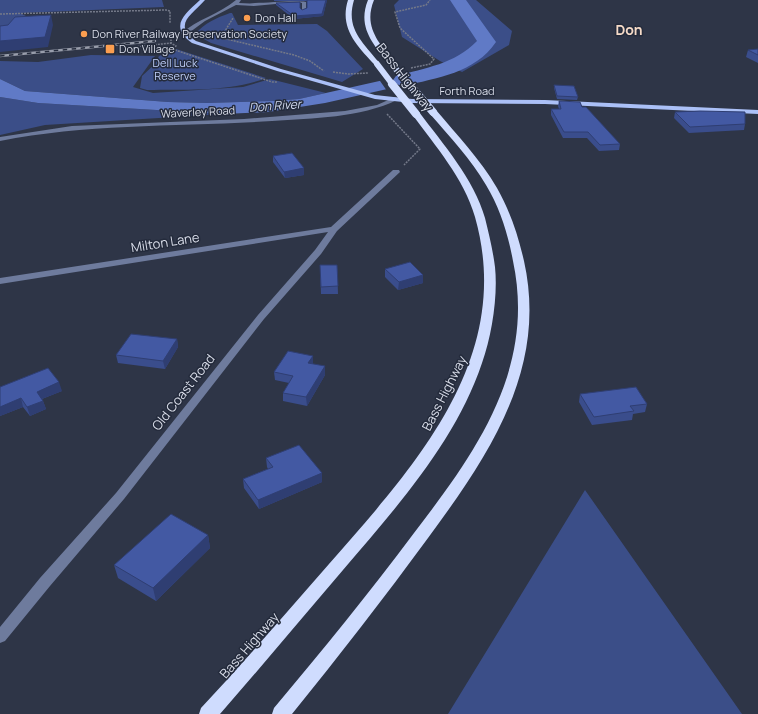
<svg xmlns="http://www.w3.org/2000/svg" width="758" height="714" font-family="Manrope,sans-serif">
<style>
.green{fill:#3b4e88}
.water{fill:#607ac6}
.pier{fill:#2e3547}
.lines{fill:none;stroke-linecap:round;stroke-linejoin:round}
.river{fill:#607ac6;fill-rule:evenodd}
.path{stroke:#747989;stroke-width:1.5;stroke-dasharray:2 1;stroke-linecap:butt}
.minor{fill:#6e7b9d;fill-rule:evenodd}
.major{fill:#abc0f7;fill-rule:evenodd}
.highway{fill:#cfdcfe;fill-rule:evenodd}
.rail-casing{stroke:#989dab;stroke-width:2.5}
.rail{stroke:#242b3c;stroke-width:1.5;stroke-dasharray:4.5;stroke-linecap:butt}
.highway-bridge-far1{stroke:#cfdcfe;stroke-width:6}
.highway-bridge{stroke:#cfdcfe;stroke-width:8}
.wall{fill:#3a4d8c}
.shaded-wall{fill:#2f3e72}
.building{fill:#4359a3;stroke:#2f3e72}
.poi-dot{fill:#fb9e50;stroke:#242b3c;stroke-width:1.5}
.labels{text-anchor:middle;stroke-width:3;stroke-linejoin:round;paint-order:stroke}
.far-poi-label{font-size:11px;fill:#d9dde9;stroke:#242b3c;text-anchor:start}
.far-park-label{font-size:11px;fill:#bfcef8;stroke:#242b3c}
.far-street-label{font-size:11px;fill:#d9dde9;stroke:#242b3c}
.far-water-label{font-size:12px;font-style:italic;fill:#d1d9ee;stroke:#242b3c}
.street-label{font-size:13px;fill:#d9dde9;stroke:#242b3c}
.far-district-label{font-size:14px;font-weight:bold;fill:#f6dbc8;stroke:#242b3c}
</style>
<rect width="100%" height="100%" fill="#2e3547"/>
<path class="green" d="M0,0h162l2,7 -144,6 20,10 -40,4z
M399,0h77l36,31 -3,14 -47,27 -22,-11 -38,-24 -8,-32z
M230,13h2l6,12 79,-1 10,7 36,38 -21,13 -131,-39 -16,-9c10,-11 21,-16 35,-21z
M176,49l90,29c-36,14 -80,11 -119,12l-7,-2 2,-12 13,-12 4,-8z
M91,55l64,1 -22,31 20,6 90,-6 27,-8 56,14 -27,6 -26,2 -66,2 -39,-1 -143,-11 -25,-12v-18l38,1z
M0,97l38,6 186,11 -179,11 -45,10z
M585,490l157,224h-294z"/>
<path class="water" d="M433,69h16l-8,7 -27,7 -89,20 -57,9 -44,2 -186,-11 -38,-6v-18l25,12 143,11 39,1 66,-2 26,-2z"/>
<path class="pier" d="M407,72l10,12 -30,7 -9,-13z"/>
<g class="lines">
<path class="river" d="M450,0h16l30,42c-21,31 -59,36 -93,44l-7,-2 -3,-4 3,-4c29,-8 59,-12 81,-35z"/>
<path class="path" d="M0,14l166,-4 4,1v12
M171,36v7l5,3 -4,3 100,33h5
M216,37l9,-6 8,-13
M222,38l72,17 16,6 14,10
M134,47l37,-4
M411,68l19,-4 4,-5 -34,-31 -5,-16 31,-7 4,-5
M333,72l15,2 20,-1
M387,114l33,35 -16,16"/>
<path class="minor" d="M236,0h5l-2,3c5,0 11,1 16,0 13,0 40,-3 51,-1v8l-4,1v-8l-5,-1 -43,4 -18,-1 -31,16 -19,14 -5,-1c16,-15 39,-20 55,-34z
M395,97l2,1v2c-37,18 -84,18 -125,21 -90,6 -183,2 -272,20v-4l72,-11 172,-7 101,-8 32,-6z
M393,170h6l1,2 -63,59 -16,23 -57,65 -140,180 -74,87 -45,55 -5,2v-16l40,-49 76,-85 142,-178 57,-65 13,-18 -328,52v-6l331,-51z"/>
<path class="major" d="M200,0h5c-13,15 -33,24 -9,41l85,28 94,26 37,4 133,1 213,10v4l-213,-10 -133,-1 -37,-4 -98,-28 -85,-28c-23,-17 -8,-28 8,-43z"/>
<path class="highway" d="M348,0h6c-9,30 10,43 26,64l-1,1h-4c-18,-19 -36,-37 -27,-65z
M368,0h6c-11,27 5,42 20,63l-1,1h-4c-16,-20 -32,-37 -21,-64z
M430,110h6c21,25 44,49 61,78 13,23 21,47 27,73 24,108 -35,194 -96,277 -44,60 -89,118 -136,176h-20l2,-6c48,-57 95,-115 140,-175 62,-81 122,-164 99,-272 -5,-27 -13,-53 -27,-76 -15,-26 -36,-48 -56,-71z
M413,112h6c24,32 55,67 66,106 4,16 8,33 10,49 3,29 -3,68 -13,96 -26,78 -86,145 -139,207 -41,48 -81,96 -123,144h-21l2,-6c44,-47 86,-96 128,-144 86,-98 186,-206 146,-347 -11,-39 -40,-71 -63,-103z"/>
<defs>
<path id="rail" d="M0,56l155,-15"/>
</defs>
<use href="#rail" class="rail-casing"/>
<use href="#rail" class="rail"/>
<path class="highway-bridge-far1" d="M391,63l18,22
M377,64l16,21"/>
<path class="highway-bridge" d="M392,84l24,30
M409,84l24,28"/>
</g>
<path class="wall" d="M274,0h53l-4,16 -29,3 -18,-14v-2l24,6 2,1 5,-2v-7h-33z
M758,49v14l-12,-6 2,-7z
M554,85l24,12 -1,3 -20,-1 -3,-11z
M559,101l23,6 38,37 -1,6 -20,1 -12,-13h-24l-12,-23v-6h8l-1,-3z
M675,112l70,12 -1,6 -55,3 -15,-15z
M273,156l31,19 -19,3 -12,-16z
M320,265h17l1,29h-17z
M385,269l38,6v8l-25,7 -13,-13z
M177,339l1,8 -13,22 -47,-6 -2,-8z
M313,364l12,11 -18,31 -24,-5v-8l6,-10 -14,-3 -1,-8z
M0,387l62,4 -20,8 1,2 3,8 -16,7 -7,-9 -23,9z
M580,394l67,10 -2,8 -12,2 -1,6 -40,5 -13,-23z
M266,458l56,24 -63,27 -15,-21 -1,-9 25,-10 -1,-2z
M208,535l2,13 -54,53 -38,-23 -4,-13z"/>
<path class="shaded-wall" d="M326,0h1l-4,16 -29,3v-3z
M51,15l2,10 -5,22 -48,5v-11z
M304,168v7l-19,3 -1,-6z
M423,275v8l-25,7 1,-8z
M177,339l1,8 -13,22 -2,-8z
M313,356v8l-4,7 -1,-8z
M325,366v9l-18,31 -1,-9z
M59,382l3,9 -23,9 -2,-8z
M21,398l2,9 -23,9v-9z
M43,401l3,8 -16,7 -3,-9z
M322,473v9l-63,27 -1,-9z
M208,535l2,13 -54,53 -3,-13z"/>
<path class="building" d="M307,0h19l-4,14 -28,2 -18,-13 24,-1v6l2,2 5,-2z
M51,15l-6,22 -45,4v-15l8,-1 7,-8z
M758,49v6l-10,-5z
M554,85l20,1 4,11 -21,-1z
M559,101l21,1 2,5h4l34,37 -20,1 -12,-13h-24l-13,-23h10z
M700,111l45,1v12l-55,3 -15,-15z
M292,153l12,15 -20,4 -11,-16z
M410,262l13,13 -24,7 -14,-13z
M320,265h17l1,21 -17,1z
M131,334l46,5 -14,22 -47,-6z
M288,351l25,5 -5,7 17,3 -19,31 -23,-4 10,-17 -19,-4z
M48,368l11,14 -22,10 6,9 -16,6 -6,-9 -21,9v-20z
M636,387l11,17 -17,2 4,5 -40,6 -14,-23z
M299,445l23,28 -64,27 -15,-21 30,-12 -7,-9z
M171,514l37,21 -55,53 -39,-23z"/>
<g class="poi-dot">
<circle cx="247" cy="18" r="4"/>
<circle cx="84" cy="34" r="4"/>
<rect x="105" y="44" width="10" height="10" rx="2"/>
</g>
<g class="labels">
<g class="far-poi-label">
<text x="255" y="22">Don Hall</text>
<text x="92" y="38">Don River Railway Preservation Society</text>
<text x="119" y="53">Don Village</text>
</g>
<g class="far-park-label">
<text x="175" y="67">Dell Luck<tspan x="175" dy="13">Reserve</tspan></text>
</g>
<g class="far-street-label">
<text x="467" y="95">Forth Road</text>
<text transform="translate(198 112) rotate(-3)" y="4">Waverley Road</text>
</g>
<g class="far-water-label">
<text transform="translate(275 106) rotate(-4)" y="4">Don River</text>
</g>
<g class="street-label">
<text transform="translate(405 77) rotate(52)" y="5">Bass Highway</text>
<text transform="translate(165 242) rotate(-9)" y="5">Milton Lane</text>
<text transform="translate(183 392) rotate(-52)" y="5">Old Coast Road</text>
<text transform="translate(444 393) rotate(-63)" y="5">Bass Highway</text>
<text transform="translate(249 645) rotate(-49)" y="5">Bass Highway</text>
</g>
<g class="far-district-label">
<text x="629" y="35">Don</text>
</g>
</g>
</svg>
